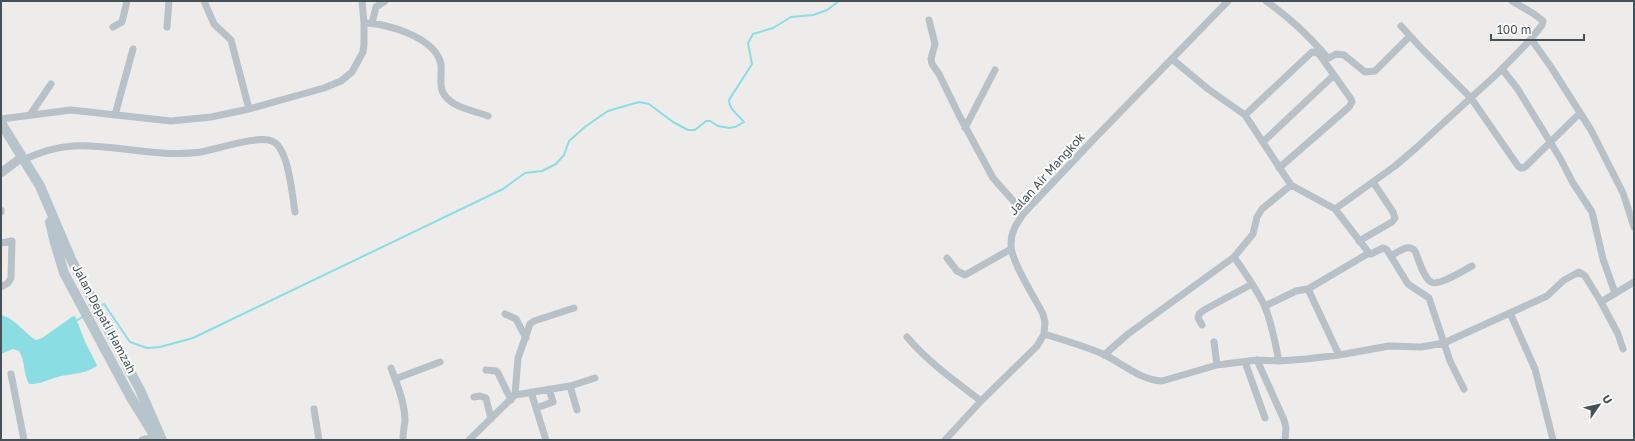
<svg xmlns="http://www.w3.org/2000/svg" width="1635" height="441" font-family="'Golos Text',sans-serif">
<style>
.water{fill:#8bdde4}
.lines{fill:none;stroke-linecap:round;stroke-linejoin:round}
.stream{stroke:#8bdde4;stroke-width:2}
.minor{stroke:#b7c1c7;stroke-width:7}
.tertiary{stroke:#b7c1c7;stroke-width:9}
.secondary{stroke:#b8c4cc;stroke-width:10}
.labels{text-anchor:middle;stroke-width:4;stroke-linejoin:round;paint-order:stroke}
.street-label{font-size:12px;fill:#455157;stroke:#fff}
</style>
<rect width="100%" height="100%" fill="#eeebeb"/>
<path class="water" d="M1,315c14,3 23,18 35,25l6,-2 30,-21 3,-1 11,28 10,19 1,3c-15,10 -31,7 -46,13 -8,3 -13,5 -22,5 -6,-10 -3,-21 -10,-33l-6,-2 -12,5z"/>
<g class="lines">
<path class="stream" d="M100,306l4,-2 26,38 17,6 13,-1 33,-9 310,-149 22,-16 17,-2 14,-7 8,-9 5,-14 17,-15 22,-15 17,-5 14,-4 10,2 24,18 15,8h7l11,-9h4l8,5 11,2 6,-1 9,-5c-5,-7 -15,-12 -15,-22l23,-36 -4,-21 5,-9 20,-6 18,-11 22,-2 14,-5 12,-9
M76,321l8,-5"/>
<path class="minor" d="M204,1l10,23 17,16 18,69
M1266,1c25,18 41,33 61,56l2,1 7,-4 8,1 21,17 10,-1 35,-35
M1512,1l22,13 9,7 -1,4 -11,14
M929,20l6,24 -4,15 1,5 7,10 21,43 33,61 31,35
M364,23c23,0 73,15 77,42 1,10 -3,24 5,32 9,11 29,14 42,19
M372,23l4,-16 9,-6
M1401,26l22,24 48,48 47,68 3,2 4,-1 55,-54
M113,27l9,-5 5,-21
M167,27l2,-26
M1172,59l36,30 37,26 46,70 44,24 34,44 2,1 12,-6 4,2 21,34 21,14 21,63 14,28
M1502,69l15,19 43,70 13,25 19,29 11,47 12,34
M30,115l21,-31
M115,115l18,-66
M1245,115l67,-63h3l4,2 32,45 1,3 -3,5 -70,61
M1,119l70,-9 100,11 40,-4 38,-8 75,-21 17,-7 11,-9 11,-20 1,-8v-21l-2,-22
M965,128l30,-58
M1263,142l71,-67
M23,160c15,-7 33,-13 50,-14 43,-2 85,12 128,6 17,-3 57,-17 71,-11 17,7 20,54 23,71
M1335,209l60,-43 21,-18 82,-75 33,-34 20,28 40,63 32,63 11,34
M1,210v2
M1359,241l33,-19 3,-4 -2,-6 -20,-30
M1,243l11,-2 -1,37 -3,5 -7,4
M1391,256c7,-4 17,-13 24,-5 4,9 8,26 16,31 7,5 33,-12 41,-16
M1234,257c11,16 23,32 31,50 7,17 10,36 14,54
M947,258l10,13 8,4 46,-26
M1308,289l31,66
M1601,302l17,32 5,15
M1265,306l31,-15 12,-2 61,-36
M1510,313l25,56 18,71
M505,314l11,5 10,19
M1202,325l-4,-7 1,-4 5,-4 48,-26
M1044,334c20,6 40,12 59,20 19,9 37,26 59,27l55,-16 40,-5 22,1 27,-2 33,-4 50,-9 32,1 23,-4 103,-47 17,-16 15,-8 6,4 16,26 33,-20
M907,337c21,25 48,44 74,64
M1214,342l3,23
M1104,355l24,-21 106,-77 19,-23 4,-17 5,-8 29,-24
M1257,360l27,60 2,8 -1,12
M1245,362l20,56
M391,368c6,16 14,35 14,53 -1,6 -2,12 -2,19
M486,370l10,1 2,2 13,27
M11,374l13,66
M395,379l45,-17
M570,386l7,24
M531,392l15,48
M515,395l3,-37 12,-34 4,-3 40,-13
M474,397l6,-1 6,2 5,21
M536,408l17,-6 -4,-13
M314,409l5,31
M142,440l17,-4
M469,440l46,-45 55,-9 25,-8
M945,440l36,-39 56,-55 7,-12 1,-12 -2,-8c-8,-16 -33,-54 -32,-70 0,-13 6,-21 13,-31l69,-73 135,-139"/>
<path class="tertiary" d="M1,173l21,-16"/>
<path class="secondary" d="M1,123l39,63 31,73 69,131 22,50
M50,222l5,21 9,30 66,123 26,42"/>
</g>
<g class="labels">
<g class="street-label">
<text transform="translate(1047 174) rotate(-48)" y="4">Jalan Air Mangkok</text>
<text transform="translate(104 319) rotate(62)" y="4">Jalan Depati Hamzah</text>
</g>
</g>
<rect width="1635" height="441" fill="none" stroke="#455157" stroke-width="4"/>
<g transform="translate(1599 405) rotate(56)" stroke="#ffffff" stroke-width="3" paint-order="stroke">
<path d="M0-3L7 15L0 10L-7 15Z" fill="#455157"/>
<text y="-6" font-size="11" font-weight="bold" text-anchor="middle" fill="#455157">U</text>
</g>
<path d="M1491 34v6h93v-6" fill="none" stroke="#455157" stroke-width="2"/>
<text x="1497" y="34" font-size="12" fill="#455157" stroke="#ffffff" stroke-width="3" paint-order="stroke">100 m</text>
</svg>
